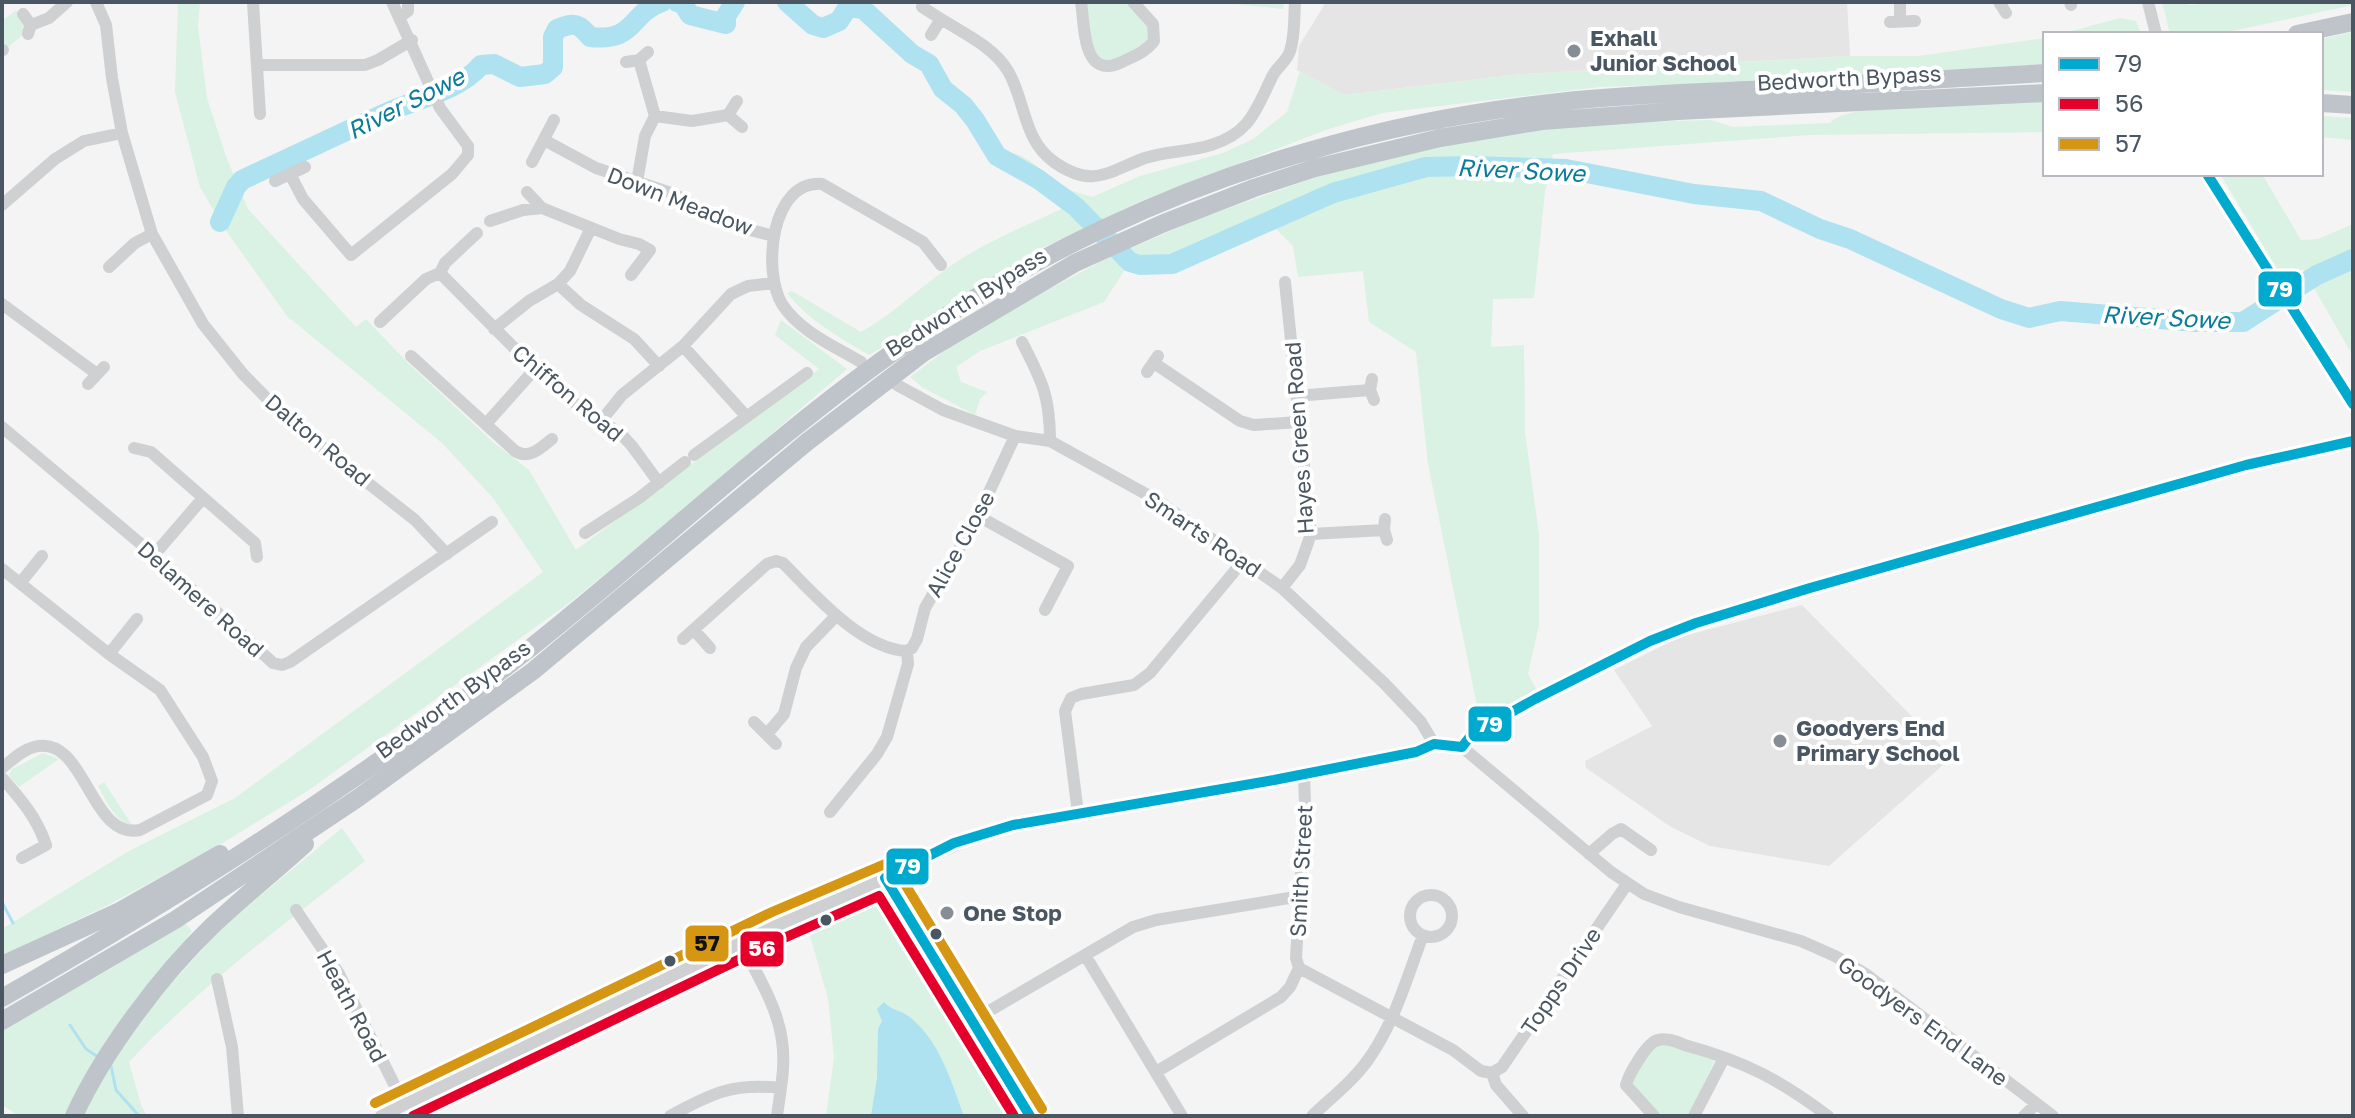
<svg xmlns="http://www.w3.org/2000/svg" width="2355" height="1118" font-family="'Golos Text',sans-serif">
<style>
.education{fill:#e6e5e6}
.green{fill:#d9f2e3}
.water{fill:#aee2f0}
.lines{fill:none;stroke-linecap:round;stroke-linejoin:round}
.stream{stroke:#aee2f0;stroke-width:3}
.river{stroke:#aee2f0;stroke-width:20}
.minor{stroke:#ced0d2;stroke-width:12}
.highway{stroke:#bec4c9;stroke-width:18}
.bus-1-casing{stroke:#fff;stroke-width:16}
.bus-2-casing{stroke:#fff;stroke-width:16}
.bus-3-casing{stroke:#fff;stroke-width:16}
.bus-1{stroke:#00a9ce;stroke-width:10}
.bus-2{stroke:#e4002b;stroke-width:10}
.bus-3{stroke:#d49613;stroke-width:10}
.poi-dot{fill:#868d94;stroke:#fff;stroke-width:3}
.bus-dot{fill:#4a5661;stroke:#fff;stroke-width:3}
.labels{text-anchor:middle;stroke-width:8;stroke-linejoin:round;paint-order:stroke}
.poi-label{font-size:22px;font-weight:bold;fill:#4a5661;stroke:#fff;text-anchor:start}
.street-label{font-size:22px;fill:#4a5661;stroke:#fff}
.water-label{font-size:24px;font-style:italic;fill:#0c7c9b;stroke:#fff}
.line-badge{stroke:#fff;stroke-width:3}
.badge-label{font-size:22px;text-anchor:middle;font-weight:bold;fill:#fff}
.pale-badge-label{font-size:22px;text-anchor:middle;font-weight:bold;fill:#111}
</style>
<rect width="100%" height="100%" fill="#f4f4f4"/>
<path class="education" d="M1326,2h521l3,54 -328,18 -178,21 -47,-25 2,-24z
M1802,605l150,152 -123,109 -119,-20 -39,-19 -85,-59 -1,-7 67,-35 -38,-56 66,-33z"/>
<path class="green" d="M178,2h22l-2,24 9,72 20,61 21,50 108,118 10,-8 41,43 87,81 35,27 47,80 243,-181 -44,-34 6,-15 66,49 -186,160 -92,74 -260,187 -91,56 -110,59 -106,51v-27l125,-77 108,-54 308,-226 -50,-74 -51,-55 -155,-127 -63,-88 -24,-41 -25,-95z
M1086,2h40c7,7 19,16 22,25 9,22 -32,34 -47,33l-8,-11z
M1215,2h69l-1,7z
M2162,2h26l1,3 36,-3h128v3l-135,29h-48z
M16,10l9,17 -2,8 -15,12 -6,-3v-23z
M2121,18l15,3 5,13h-81z
M2353,32v60l-32,-2v-51z
M2045,38v26l-290,18 -155,5 -218,26 -56,17 -183,70 -105,50 -169,105c-30,-18 -60,-34 -82,-62l5,-2 69,41c36,-20 65,-51 100,-73 31,-20 67,-34 100,-50 -13,-26 -34,-33 -59,-43v-13c27,-3 41,23 60,33 9,5 20,8 30,11l48,-21 83,-23 30,-14 34,-27 13,-41 44,24 178,-21 328,-18h68z
M2045,101v31l-235,3 -257,19 -8,38 -11,106 -41,1 -2,48 33,-2 1,87 14,103v90l-11,49 10,18 -58,29 -52,-257 -12,-112 -47,-30 -6,-51 -65,6 -5,-31 -25,-25 -96,43 -32,1 -10,-3 -26,40 -124,49 -24,16 5,15 26,10 -7,7 -5,16 -53,-28 -12,-10 64,-48 128,-68 96,-42 121,-43 80,-22 167,-30 145,-4 22,7 97,-4c16,-23 180,-21 215,-22z
M2321,116l32,2v22l-32,-3z
M2220,174h42l39,66 17,-1 35,-15v132l-50,-87 -18,13z
M43,753l16,6 -40,28 -10,-11 3,-7z
M104,782l28,43c-17,-3 -26,-25 -34,-39z
M342,828l23,33c-82,64 -165,125 -236,201l12,43 6,11h-63l14,-31 33,-55 42,-48 45,-51z
M870,900l8,2 38,54 88,148 10,12h-188l8,-59 -6,-59 -21,-72 30,-3z
M184,922l8,9c-46,60 -96,117 -127,185h-46l-17,-11v-74l111,-64z
M1661,1042l52,17 1,3 -25,54h-29l-25,-26 -3,-10 20,-32z"/>
<path class="water" d="M884,1002c8,9 18,8 27,16 29,24 40,63 53,98h-93l6,-38 1,-49 4,-8 -5,-12z"/>
<g class="lines">
<path class="stream" d="M2,902l11,21
M70,1025l16,24 12,8
M111,1066l5,24 23,26"/>
<path class="river" d="M677,2l6,2 7,11 36,9v-8l9,-14
M787,2l26,23 10,3 16,-7 9,-14 15,2 49,45 17,10 14,25 20,16 12,15 22,36 41,23 38,28 54,55 10,3 32,-1 161,-71 93,-26 47,-1 93,3 128,25 67,7 59,28 30,10 151,70 28,9 31,-7 137,11h46l74,-47 36,-16
M220,222l16,-35 6,-7c49,-23 97,-46 146,-68 31,-14 71,-21 93,-47l13,-1 26,13 25,-3 8,-7v-30l4,-8c18,-7 21,-6 33,8 47,5 39,-24 72,-35"/>
<path class="minor" d="M96,2l10,23 6,53 10,55 30,101 51,90 40,50 46,47 126,99 32,34
M253,2l7,112
M1081,2c4,25 1,79 41,60 12,-6 24,-10 32,-21l-1,-17 -20,-22
M1900,2v19
M1999,2l7,11
M2070,2l1,3
M2148,2l8,32
M922,7l19,12 -10,16
M23,14l8,11 -3,9
M400,17l8,-6v-9
M941,19c22,14 53,28 67,52 18,31 15,69 46,91 39,27 53,10 91,-4 21,-7 44,-6 66,-13 40,-12 45,-36 62,-70 5,-9 14,-14 17,-24 5,-15 4,-34 5,-49
M1890,22l25,-1
M31,25l18,-7 18,-16
M2,50h1
M626,62l13,-2 9,-8
M257,65h108l13,-5 34,-20
M728,115l14,12
M655,116l37,5 36,-6 9,-14
M544,140l52,28 78,26 53,30 47,12
M532,162l22,-42
M290,174l13,25 48,56 101,-81 16,-19v-9l-28,-38 -48,-106
M2207,174l146,230
M275,181l30,-14
M637,182l8,-46 10,-20 -16,-56
M527,192l15,16
M2,205l53,-46 29,-18 38,-8
M490,221l33,-11 19,-2 77,31 20,5 11,6 -19,25
M109,267l26,-24 17,-9
M440,273l95,96 44,38 41,26 12,13 27,37
M558,284l23,21 53,34 25,27
M2,304l95,70
M380,322l46,-43 14,-6 5,-10 32,-30
M494,329l35,-28 29,-17 12,-13 21,-43
M1022,342c20,39 28,54 28,99
M683,346l63,70
M411,356l104,95c15,9 25,-3 37,-12
M861,362c-27,-16 -62,-31 -79,-58 -20,-34 -11,-124 40,-120l101,58 18,23
M1154,363l86,58 14,4 44,-3
M1147,372l11,-16
M1372,379l-2,11 4,10
M88,384l16,-17
M897,385l46,25 72,26 35,5 105,58 127,89 102,95 37,39 13,22
M1296,396l74,-6
M601,421l21,-26 61,-49 48,-52 17,-8 26,-3
M486,424l49,-55
M2,427l152,128 119,108 9,2 8,-3 202,-140
M134,448l17,4 104,91 2,14
M694,455l113,-82
M978,516l90,50 -23,44
M1385,519l-1,11 3,10
M585,533l54,-35 46,-36
M1311,534l73,-4
M154,555l49,-57
M2,569l107,85 51,36 43,67 9,24 -5,14 -67,35c-51,10 -54,-97 -106,-83 -12,3 -23,14 -32,21
M21,582l21,-26
M1282,588l18,-23 11,-31 -26,-252
M694,630l16,18
M683,639l84,-75 9,-3 7,2c31,31 78,86 124,88
M109,654l28,-35
M754,722l22,22
M767,734l17,-20 12,-46 10,-21 30,-31
M1462,747l10,-13 63,-35 115,-58 46,-18 114,-35 436,-123 107,-24
M1462,747l149,125 33,22 35,13 122,34 34,15 32,19 186,141
M2,778c19,21 35,40 44,67l-24,13
M830,812l47,-58 10,-17 21,-73 -1,-13 5,-3 5,-9 8,-31 53,-92 37,-80
M1078,813l-13,-102 6,-13 10,-4 53,-9 16,-12 93,-112
M1589,854l23,-20 9,-5 30,21
M885,878l145,238
M1410 916a21 21 0 1 1 42 0a21 21 0 1 1-42 0Z
M296,910l42,62 66,132
M741,943c15,30 37,64 41,98 4,25 -2,51 -5,75
M1085,955l97,161
M1299,968l154,82 28,21 11,2
M1299,968l-3,-10 9,-153 -1,-31
M217,979l15,68 6,69
M972,1021l161,-94 23,-7 145,-24
M1156,1072l125,-75 9,-10 9,-19
M1492,1073l10,-6 125,-183
M1492,1073l4,12 27,31
M381,1116l397,-191 80,-34 115,-54 67,-17 234,-40 142,-28 18,-8 28,3
M670,1116c42,-23 63,-33 110,-28
M1312,1116c20,-19 45,-38 60,-62 24,-36 36,-79 51,-119
M1654,1116l-28,-31c3,-11 21,-43 32,-45 9,-3 21,3 30,6 58,16 92,34 140,70
M1694,1116l30,-58
M2024,1116l12,-12"/>
<path class="highway" d="M2297,34l56,-12
M2321,103l32,2
M2,965l116,-53 102,-58
M2,998c181,-103 358,-216 522,-345 130,-103 251,-219 388,-314 119,-83 257,-148 397,-188 81,-24 165,-40 250,-49 69,-8 139,-9 208,-13 93,-5 185,-10 278,-16
M2,1021l173,-101 183,-122 175,-127 274,-229 116,-89 152,-90 89,-40 90,-35 61,-20 125,-30 102,-17 136,-10 367,-18
M74,1116c29,-64 88,-142 138,-190 30,-28 62,-54 93,-82"/>
<defs>
<path id="bus-1" d="M2207,174l146,230
M1030,1116l-145,-238 69,-35 59,-18 261,-45 142,-28 18,-8 28,3 10,-13 63,-35 115,-58 46,-18 114,-35 436,-123 107,-24"/>
<path id="bus-2" d="M413,1116l371,-178 95,-42 135,220"/>
<path id="bus-3" d="M375,1103l397,-191 113,-48 12,7 145,238"/>
</defs>
<use href="#bus-1" class="bus-1-casing"/>
<use href="#bus-2" class="bus-2-casing"/>
<use href="#bus-3" class="bus-3-casing"/>
<use href="#bus-1" class="bus-1"/>
<use href="#bus-2" class="bus-2"/>
<use href="#bus-3" class="bus-3"/>
</g>
<g class="poi-dot">
<circle cx="1574" cy="51" r="8"/>
<circle cx="1780" cy="741" r="8"/>
<circle cx="947" cy="913" r="8"/>
</g>
<g class="bus-dot">
<circle cx="826" cy="920" r="7"/>
<circle cx="936" cy="934" r="7"/>
<circle cx="670" cy="961" r="7"/>
</g>
<g class="labels">
<g class="poi-label">
<text x="1590" y="46">Exhall<tspan x="1590" dy="25">Junior School</tspan></text>
<text x="1796" y="736">Goodyers End<tspan x="1796" dy="25">Primary School</tspan></text>
<text x="963" y="921">One Stop</text>
</g>
<g class="street-label">
<text transform="translate(1849 78) rotate(-3)" y="8">Bedworth Bypass</text>
<text transform="translate(680 201) rotate(21)" y="8">Down Meadow</text>
<text transform="translate(966 302) rotate(-32)" y="8">Bedworth Bypass</text>
<text transform="translate(568 393) rotate(40)" y="8">Chiffon Road</text>
<text transform="translate(1299 438) rotate(-94)" y="8">Hayes Green Road</text>
<text transform="translate(318 440) rotate(40)" y="8">Dalton Road</text>
<text transform="translate(1203 534) rotate(34)" y="8">Smarts Road</text>
<text transform="translate(960 544) rotate(-61)" y="8">Alice Close</text>
<text transform="translate(201 599) rotate(42)" y="8">Delamere Road</text>
<text transform="translate(453 699) rotate(-36)" y="8">Bedworth Bypass</text>
<text transform="translate(1301 871) rotate(-87)" y="8">Smith Street</text>
<text transform="translate(1561 981) rotate(-56)" y="8">Topps Drive</text>
<text transform="translate(352 1006) rotate(62)" y="8">Heath Road</text>
<text transform="translate(1923 1021) rotate(36)" y="8">Goodyers End Lane</text>
</g>
<g class="water-label">
<text transform="translate(406 104) rotate(-27)" y="8">River Sowe</text>
<text transform="translate(1521 171) rotate(3)" y="8">River Sowe</text>
<text transform="translate(2166 318) rotate(3)" y="8">River Sowe</text>
</g>
</g>
<g class="line-badge">
<rect x="2257" y="270" width="46" height="38" rx="8" fill="#00a9ce"/>
<rect x="1467" y="705" width="46" height="38" rx="8" fill="#00a9ce"/>
<rect x="885" y="847" width="45" height="39" rx="8" fill="#00a9ce"/>
<rect x="684" y="924" width="46" height="39" rx="8" fill="#d49613"/>
<rect x="739" y="930" width="46" height="38" rx="8" fill="#e4002b"/>
</g>
<g class="badge-label">
<text x="2280" y="297">79</text>
<text x="1490" y="732">79</text>
<text x="908" y="874">79</text>
<text x="762" y="956">56</text>
</g>
<g class="pale-badge-label">
<text x="707" y="951">57</text>
</g>
<rect width="2355" height="1118" fill="none" stroke="#4a5661" stroke-width="8"/>
<rect x="2043" y="32" width="280" height="144" fill="#ffffff" stroke="#b7bbc0" stroke-width="2"/>
<rect x="2059" y="58" width="40" height="12" fill="#00a9ce" stroke="#b7bbc0" stroke-width="2"/>
<text x="2115" y="72" font-size="24" fill="#4a5661">79</text>
<rect x="2059" y="98" width="40" height="12" fill="#e4002b" stroke="#b7bbc0" stroke-width="2"/>
<text x="2115" y="112" font-size="24" fill="#4a5661">56</text>
<rect x="2059" y="138" width="40" height="12" fill="#d49613" stroke="#b7bbc0" stroke-width="2"/>
<text x="2115" y="152" font-size="24" fill="#4a5661">57</text>
</svg>
